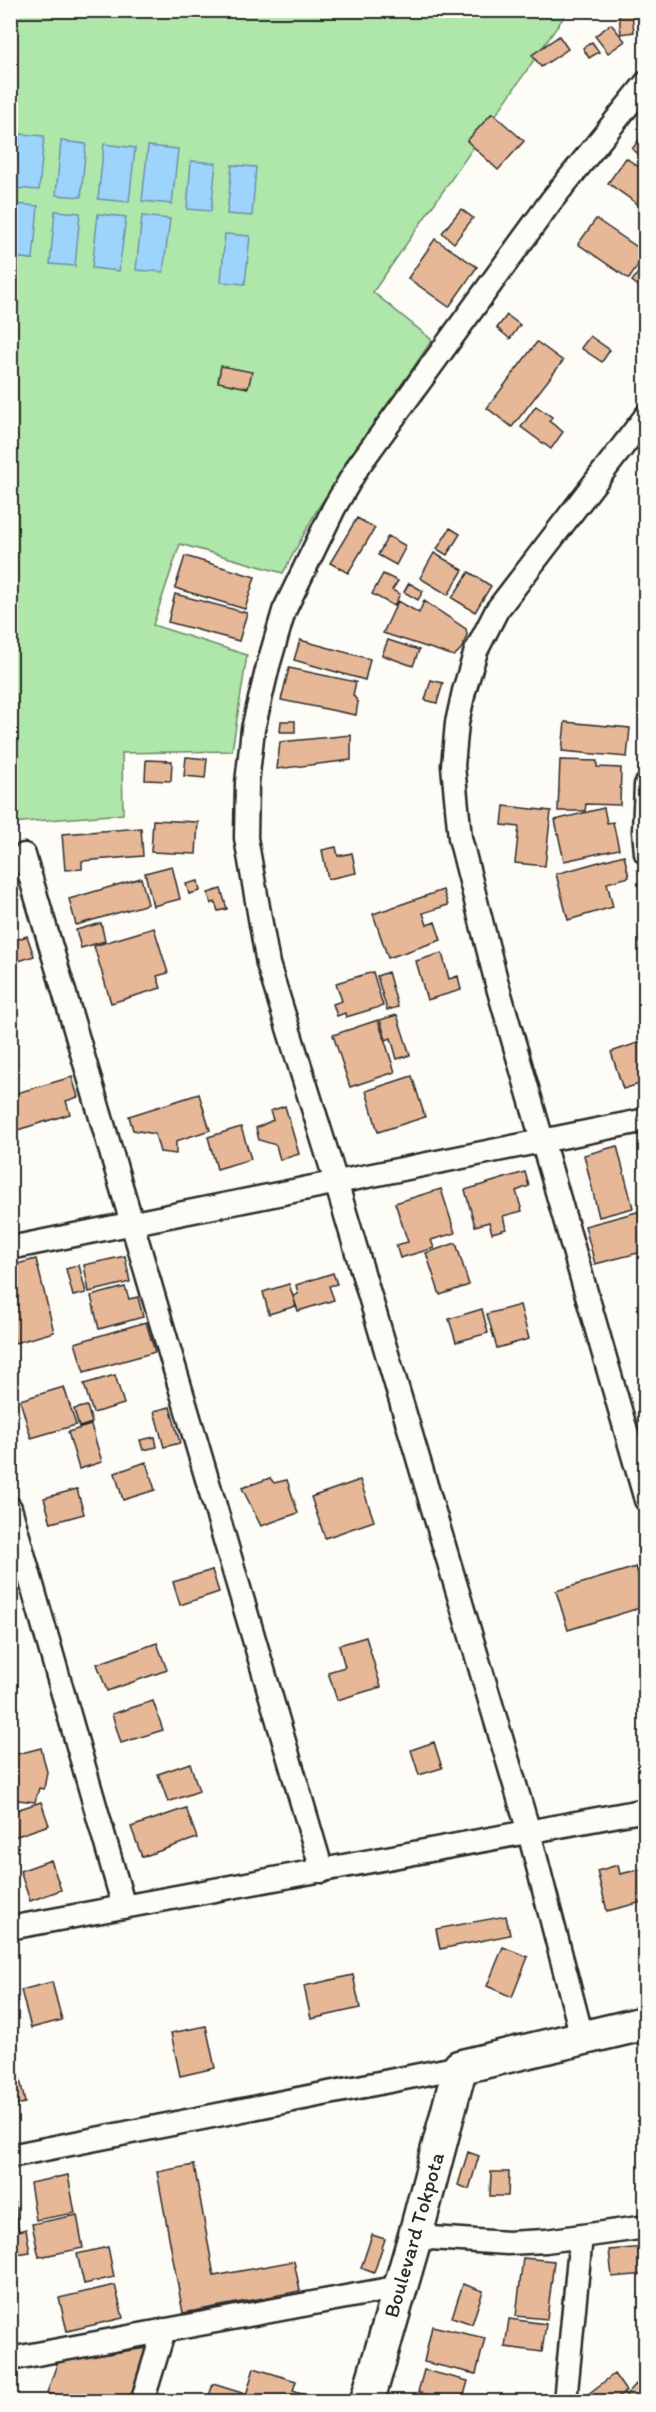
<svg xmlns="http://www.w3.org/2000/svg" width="656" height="2412" font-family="Itim,sans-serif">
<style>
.green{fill:#afe6a9;stroke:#6d886a;stroke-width:1.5}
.water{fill:#9dd4fc;stroke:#6f90a8;stroke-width:1.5}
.building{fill:#e7b897;stroke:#2b2b2b;stroke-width:1.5}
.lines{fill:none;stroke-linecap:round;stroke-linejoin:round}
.street-casing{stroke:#2b2b2b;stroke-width:27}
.secondary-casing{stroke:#2b2b2b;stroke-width:38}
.street{stroke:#fdfcf7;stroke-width:22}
.secondary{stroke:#fdfcf7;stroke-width:33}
.labels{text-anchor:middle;stroke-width:4.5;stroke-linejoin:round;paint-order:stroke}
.street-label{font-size:21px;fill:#2b2b2b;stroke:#fdfcf7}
</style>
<rect width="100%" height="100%" fill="#fdfcf7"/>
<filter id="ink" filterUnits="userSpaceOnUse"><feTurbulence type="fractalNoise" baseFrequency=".0167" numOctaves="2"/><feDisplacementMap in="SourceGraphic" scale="12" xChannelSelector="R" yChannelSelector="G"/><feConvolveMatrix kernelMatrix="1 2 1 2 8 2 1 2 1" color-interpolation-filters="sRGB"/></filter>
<g filter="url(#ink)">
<path class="green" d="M11,11h557l-195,281 59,48 -115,170 -34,63 -103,-29 -27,81 94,30 -15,96 -110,2 1,61 -112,9 -1,-566 23,2 -22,-24z"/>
<path class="water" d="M20,134l24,2 -5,54 -25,-2z
M61,141l25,3 -5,53 -25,-2z
M104,144l31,4 -6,54 -31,-3z
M148,146l30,3 -6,55 -30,-3z
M191,161l25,2 -5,48 -24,-2z
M232,165l24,2 -4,49 -25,-2z
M13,204l25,2 -5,53 -22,-2z
M55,211l25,2 -5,53 -25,-2z
M98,214l28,3 -7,54 -27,-3z
M142,216l28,3 -7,53 -27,-2z
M225,234l25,2 -5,48 -24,-2z"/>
<path class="building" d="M632,13l2,19 -13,2 -2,-20z
M611,24l14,17 -17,12 -13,-17z
M559,36l9,13 -27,18 -9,-12z
M592,42l7,10 -10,6 -6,-10z
M492,113l32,28 -26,29 -31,-29z
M646,131v28l-14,-10z
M626,158l20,14v38l-38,-27z
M461,209l12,9 -19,25 -12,-10z
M596,219l50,34 -17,26 -51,-35z
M435,239l42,28 -28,40 -41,-29z
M646,262v19l-5,7 -9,-7z
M507,315l13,10 -10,14 -13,-11z
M590,336l20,14 -8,12 -21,-14z
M537,342l26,19 -51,66 -25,-19z
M221,366l31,6 -4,16 -30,-6z
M536,406l16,11 -3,4 14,11 -12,17 -30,-22z
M357,518l18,10 -27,45 -18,-10z
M450,528l10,6 -13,21 -10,-6z
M388,536l18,10 -10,19 -18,-10z
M434,553l29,17 -15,25 -28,-17z
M185,556l70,21 -10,32 -70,-21z
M469,572l22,14 -16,26 -23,-14z
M383,574l15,7 -6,9 8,4 -6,12 -22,-12z
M409,583l14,8 -5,9 -14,-8z
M175,594l72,19 -8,28 -71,-19z
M398,601l21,12 5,-12 42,28 1,6 -5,13 -8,8 -71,-23z
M300,640l70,19 -5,21 -71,-20z
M388,640l31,10 -6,16 -31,-11z
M289,668l67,14 -3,13 5,7 -2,13 -75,-15z
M431,680l12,3 -6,20 -12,-3z
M281,721h14v11h-15z
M565,722l65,6 -3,29 -65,-6z
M351,735v25l-74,9 3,-27z
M186,757l21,2 -2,19 -21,-2z
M146,760l26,1 -1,20 -26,-1z
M560,760l37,1v6l24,1 -1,37 -34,-1 -1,7h-27z
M504,806l47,5 -6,55 -30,-3 4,-36 -17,-2z
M604,808l3,15 6,-1 6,27 -55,12 -9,-41z
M153,820l45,2 -2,32 -45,-2z
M141,828l2,28 -61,5v8l-17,1 -3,-36z
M336,847l2,9 14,-3 4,20 -28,6 -6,-29z
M624,855l5,22 -22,6 6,24 -45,13 -12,-46z
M172,866l8,33 -27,7 -8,-33z
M141,878l7,26 -72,21 -7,-26z
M198,881l2,10 -11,3 -3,-10z
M221,889l6,20 -9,2 -3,-9 -4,2 -3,-11z
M443,890l5,15 -25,8 4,12 8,-3 6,18 -53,18 -15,-44z
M101,923l4,18 -24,7 -5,-18z
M154,928l14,45 -11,3 4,12 -50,15 -17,-57z
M27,936l7,20 -24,8v-22z
M442,953l7,26 9,-3 3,14 -34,10 -11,-39z
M373,972l10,34 -37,11 -1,-4 -8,3 -4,-12 9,-3 -6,-18z
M388,972l10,35 -11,3 -10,-34z
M397,1015l13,40 -13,4 -6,-21 -5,2 -6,-20z
M378,1020l17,52 -45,15 -17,-52z
M646,1040v42l-23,7 -12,-37z
M412,1076l13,41 -47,15 -12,-41z
M72,1077l6,20 -12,4 4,13 -56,17 -4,-12v-24z
M199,1094l11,36 -34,11v13l-16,-2 -5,-18 -22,-4 -4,-14z
M285,1106l14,48 -19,6 -4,-15 -17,-5 -3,-12 17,-8 -3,-9z
M241,1127l10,32 -34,10 -9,-32z
M617,1146l16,62 -34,9 -15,-62z
M525,1172l4,14 -13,5 6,20 -19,5 3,13 -14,4 -3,-11 -14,4 -10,-36z
M441,1189l14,44 -24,7 3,8 -34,10 -4,-13 12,-3 -13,-39z
M641,1211l5,17v23l-51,13 -10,-38z
M456,1243l13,42 -29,10 -14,-42z
M125,1256l5,26 -41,10 -5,-27z
M36,1259l18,73 -39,11 -5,-19v-43h3l-3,-15z
M79,1265l7,28 -13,3 -7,-27z
M333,1273l4,11 -8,2 5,14 -36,11 -5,-15 5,-2 -2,-9z
M289,1284l7,22 -27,8 -6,-22z
M125,1287l4,12 9,-2 5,20 -44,12 -8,-33z
M520,1305l9,34 -32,9 -10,-34z
M482,1309l6,24 -32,9 -7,-23z
M146,1322l9,30 -71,20 -9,-29z
M115,1375l9,29 -31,9 -9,-29z
M64,1387l12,38 -45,13 -11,-38z
M87,1406l5,17 -13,4 -5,-18z
M170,1407l10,36 -16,4 -10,-36z
M91,1425l11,37 -23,7 -11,-37z
M155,1437l2,10 -14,3 -3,-10z
M146,1462l9,28 -32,10 -8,-27z
M270,1478l4,5 13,-3 11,33 -37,13 -19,-38z
M360,1480l14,41 -49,17 -14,-41z
M77,1489l7,25 -33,9 -7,-25z
M636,1567l10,31v8l-78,24 -12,-39z
M212,1570l7,22 -39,13 -7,-23z
M366,1637l15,50 -44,13 -9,-28 17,-5 -6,-22z
M157,1643l10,27 -60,21 -10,-27z
M153,1701l10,29 -42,13 -9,-29z
M434,1742l8,26 -23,7 -8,-25z
M41,1748l6,24 -3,17 -5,-1 -4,14 -25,-3 2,-16 -2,-27z
M190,1763l9,28 -31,11 -10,-28z
M41,1802l8,23 -35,12 -4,-11v-14z
M186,1808l11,30 -55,19 -11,-30z
M51,1860l10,30 -31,11 -10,-30z
M618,1865l2,9 26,-6v33l-39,10 -10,-40z
M506,1916l4,19 -70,14 -4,-20z
M503,1947l25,10 -16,40 -25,-11z
M353,1975l7,33 -49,11 -7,-33z
M52,1982l10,38 -31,8 -10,-38z
M206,2026l9,42 -35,8 -9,-43z
M10,2032l15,71 -15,3z
M468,2152l11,4 -10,33 -11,-4z
M194,2165l20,111 80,-15 6,30 -117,22 -26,-141z
M491,2172h18l-1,24h-18z
M68,2175l7,38 -39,7 -6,-37z
M15,2203l4,28 7,-2 4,23 -20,3v-51z
M77,2215l6,33 -44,9 -7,-33z
M372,2235l13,4 -11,34 -13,-5z
M108,2247l6,30 -30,7 -7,-30z
M646,2247v27l-34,3 -3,-27z
M523,2258l31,3 -7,58 -31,-3z
M463,2284l20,7 -11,33 -20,-7z
M115,2285l8,33 -56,13 -8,-33z
M509,2319l37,5 -4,28 -37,-5z
M432,2326l53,12 -9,36 -52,-12z
M147,2348l-17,54h-54l-29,-9 11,-32z
M254,2368l42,13 -3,10 33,11h-82z
M424,2370l44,11 -6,21h-8l-36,-10z
M614,2374l12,17 -15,11h-33z
M213,2384l29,9 -3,9h-32z
M636,2384l10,9 -1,9h-25z"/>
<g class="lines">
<defs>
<path id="street" d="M646,416l-149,194 -21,41 -12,40 -7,32 -4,43 7,72 37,146 149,516
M646,785l-2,46 2,22
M24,855l298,1016
M10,1248l636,-128
M10,1508l114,399
M10,1928l636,-118
M582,2037l-53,-205 -193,-650 -68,-218 -22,-126 1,-55 6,-54 15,-63 16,-55 50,-103 25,-43 192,-264 95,-118
M10,2156l450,-89
M415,2237l92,6 39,-2 100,-14
M10,2359l390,-72
M142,2402l22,-72
M565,2402l16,-166"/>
<path id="secondary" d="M367,2402l48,-165 45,-170 186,-44"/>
</defs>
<use href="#street" class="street-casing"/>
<use href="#secondary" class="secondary-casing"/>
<use href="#street" class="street"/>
<use href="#secondary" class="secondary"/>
</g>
</g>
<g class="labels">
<g class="street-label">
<text transform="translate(414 2235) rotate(-74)" y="7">Boulevard Tokpota</text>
</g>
</g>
<rect width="656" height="2412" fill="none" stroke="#fdfcf7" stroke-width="36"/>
<rect x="18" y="18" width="620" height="2376" fill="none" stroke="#2b2b2b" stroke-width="2" filter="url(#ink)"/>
</svg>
